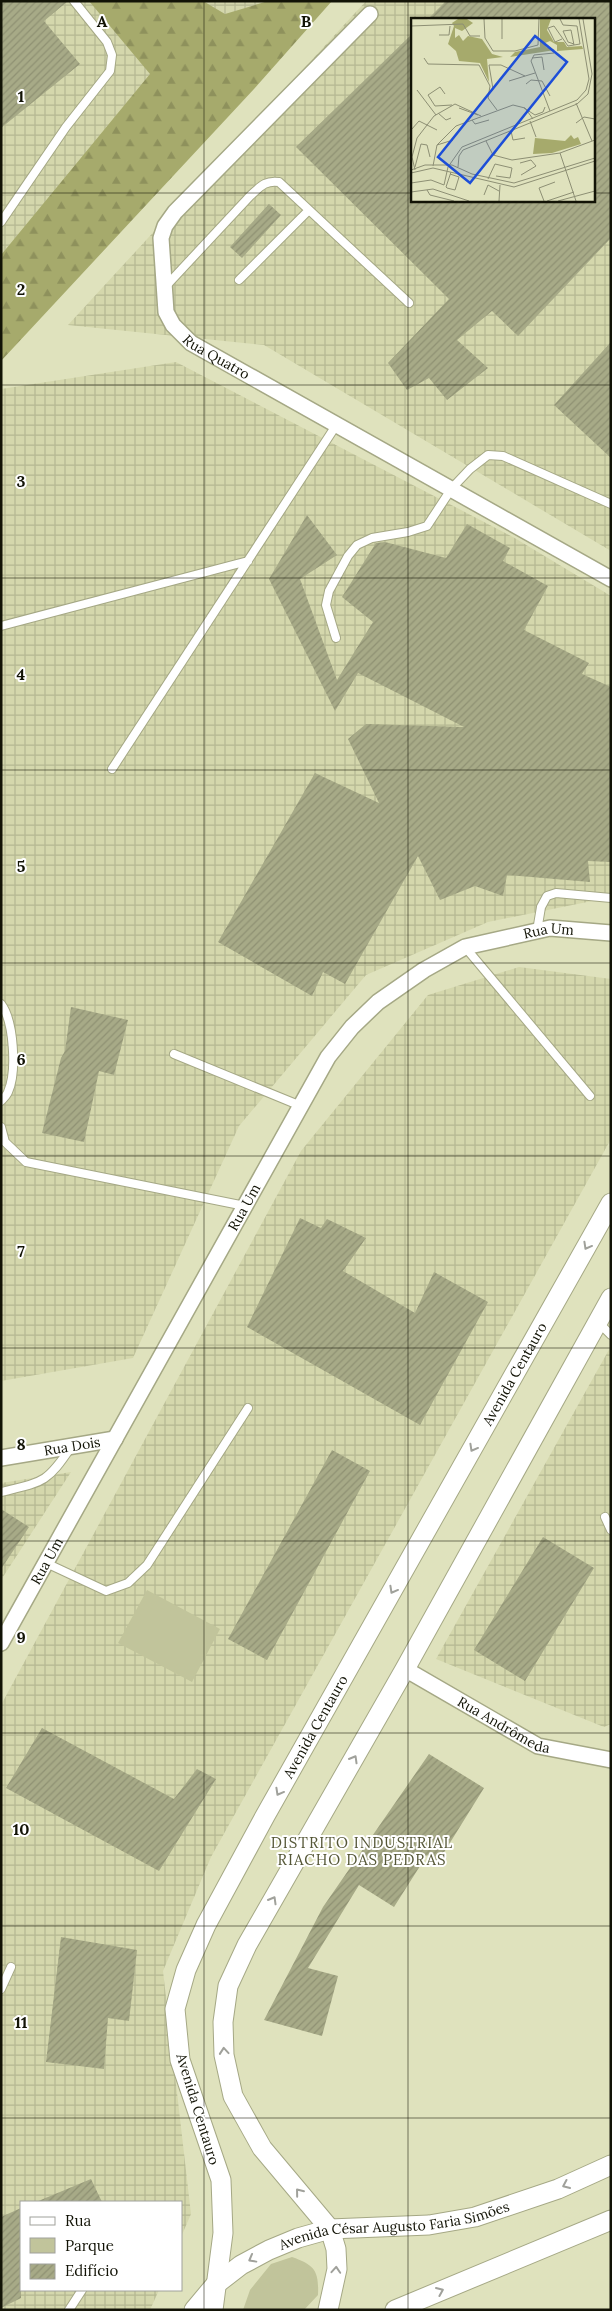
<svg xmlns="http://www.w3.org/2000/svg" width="612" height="2311" font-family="Lora,serif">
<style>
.industrial{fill:url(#industrial-grid);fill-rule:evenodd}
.green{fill:#c1c49b}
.forest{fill:url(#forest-firs)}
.building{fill:url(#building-hatch)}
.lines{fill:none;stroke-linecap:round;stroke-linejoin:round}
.service-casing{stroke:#a5a885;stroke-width:10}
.minor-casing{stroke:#a5a885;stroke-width:18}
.tertiary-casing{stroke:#a5a885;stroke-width:21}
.service{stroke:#fff;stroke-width:8}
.minor{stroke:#fff;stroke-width:15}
.tertiary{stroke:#fff;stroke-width:19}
.oneway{stroke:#a0a19b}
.grid{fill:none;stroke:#121306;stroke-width:1;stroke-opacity:0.55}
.labels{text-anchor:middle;stroke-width:4;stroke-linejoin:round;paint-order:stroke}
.street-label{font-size:14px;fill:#121306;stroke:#fff}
.neighbourhood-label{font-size:15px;letter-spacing:1px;fill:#555737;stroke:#fff}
.inset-road{fill:none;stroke:#8d8f74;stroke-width:1}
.view{fill:#1d4ed8;fill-opacity:0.15;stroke:#1d4ed8;stroke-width:2.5}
.inset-edge{fill:none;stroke:#121306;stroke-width:2.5}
.grid-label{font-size:16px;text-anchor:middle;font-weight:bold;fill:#121306;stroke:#fff;stroke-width:4;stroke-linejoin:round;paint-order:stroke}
</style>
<defs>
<pattern id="industrial-grid" width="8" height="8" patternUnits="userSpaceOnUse" patternTransform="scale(1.25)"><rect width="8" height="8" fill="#d4d7ac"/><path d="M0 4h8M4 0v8" fill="none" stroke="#b5b892"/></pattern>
<pattern id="forest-firs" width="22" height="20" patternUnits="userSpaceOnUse" patternTransform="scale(1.25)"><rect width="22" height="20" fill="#a6aa6c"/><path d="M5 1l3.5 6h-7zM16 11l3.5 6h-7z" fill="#8e915c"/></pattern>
<pattern id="building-hatch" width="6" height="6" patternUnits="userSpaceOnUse" patternTransform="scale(1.25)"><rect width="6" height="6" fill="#a7aa87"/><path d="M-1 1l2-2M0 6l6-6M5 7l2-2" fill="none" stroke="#8f9173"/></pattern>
</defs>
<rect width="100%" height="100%" fill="#dfe2bd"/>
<path class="industrial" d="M1,1h325l-325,342z
M366,1h245v550l-347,-206 -196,-20zM412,19h181v181h-181z
M176,362l337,175 98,59v303h-9l-114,23 -122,53 -127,151 -106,232 -132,23v-992z
M519,967l92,12v160l-400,718 -48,114 28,243 -10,23v-35h-160v88h138l-9,20h-149v-605l300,-554 127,-156z
M611,1346v378l-7,3 -168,-68z
M71,1472l-70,108v-97z"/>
<path class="green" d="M147,1590l73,39 -28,53 -74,-39z
M292,2257c23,8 27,14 26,38l-14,15h-61l7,-20 21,-26z"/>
<path class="forest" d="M89,1h114l22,13 43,-13h64l-78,88 -253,272v-106l149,-181z"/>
<path class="building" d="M1,1h67l-24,20 36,43 -79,64z
M446,1h165v237l-93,98 -26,-25 -35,29 31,28 -41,32 -18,-22 -22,12 -19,-27 61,-64 -153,-152 116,-113v166h181v-181h-165z
M269,204l12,11 -39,43 -12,-11z
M611,342v116l-57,-53z
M307,515l30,40 -37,24 37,101 36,-58 -31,-25 34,-54 9,-1 61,16 21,-34 43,24 -7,13 45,25 -24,44 65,33 -7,11 29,13v175l-23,-1 2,21 -83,-7 -4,21 -28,-10 -35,14 -22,-44 -73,128 -22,-12 -11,24 -94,-54 97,-169 64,30 -31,-64 18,-15 98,3 -106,-54 -23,38 -66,-132z
M71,1007l57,13 -14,55 -15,-4 -15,71 -42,-9 19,-75 4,-7z
M300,1218l21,10 6,-9 39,19 -23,33 72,42 19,-41 54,30 -68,123 -173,-98z
M332,1450l38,21 -103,189 -39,-21z
M1,1509l28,18 -28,42z
M543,1537l51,31 -69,113 -51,-31z
M42,1728l132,71 23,-30 19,10 -57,92 -153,-83z
M429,1754l55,34 -46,74 -11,-7 -33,52 -35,-22 -51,83 30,8 -16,60 -58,-16 59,-113z
M61,1937l76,13 -8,71 -21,-3 -4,51 -58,-7z
M91,2179l11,23h-66z
M21,2208v90l-20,10v-91z"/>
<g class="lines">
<defs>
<path id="service" d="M1,222l65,-95 44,-56 2,-16 -5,-13 -33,-41
M239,280l70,-70
M166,286l84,-90c10,-9 15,-16 29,-14l130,121
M1,626l247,-65
M336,638l-10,-33 3,-14 19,-35 9,-11 15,-7 36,-6 19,-6 25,-38 18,-19 18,-14 15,1 108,48
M112,769l225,-345
M537,931l4,-24 6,-11 9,-3 55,5
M465,947l125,149
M1,1004c13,17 16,68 7,88 -1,3 -5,7 -7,9
M174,1054l127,52
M1,1127l4,15 21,20 219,44
M598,1322l13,13
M1,1492c42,-10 46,-9 70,-45
M605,1517l6,13
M46,1563l60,28 22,-8 19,-18 101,-157
M1,1989l10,-22
M69,2310l13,-20"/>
<g id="minor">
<path id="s1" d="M370,14l-195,198 -10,14 -4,12 5,74 7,13 18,18 420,236"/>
<path id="s2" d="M1,1458l114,-19"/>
<path id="s3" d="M1,1643l327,-586 24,-30 26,-25 46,-32 41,-23 85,-19 61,5"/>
<path id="s4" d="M405,1669l133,77 73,14"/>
</g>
<g id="tertiary">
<path id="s5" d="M194,2310l21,-25 26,-20 28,-15 29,-12 32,-9 99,-4 46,-8 83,-28 53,-24"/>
<path id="s6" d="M213,2310l10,-77 -2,-53 -41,-120 -5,-51 11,-39 20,-45 59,-109 346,-613"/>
<path d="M328,2310l9,-41 -1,-20 -6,-20 -68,-81 -29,-52 -9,-41 -1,-33 5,-36 19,-41 158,-276 206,-371"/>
<path d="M395,2310l216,-90"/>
</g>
</defs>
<use href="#service" class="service-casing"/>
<use href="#minor" class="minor-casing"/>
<use href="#tertiary" class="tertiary-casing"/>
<use href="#service" class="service"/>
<use href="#minor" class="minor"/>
<use href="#tertiary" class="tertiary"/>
</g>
<defs><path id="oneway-chevron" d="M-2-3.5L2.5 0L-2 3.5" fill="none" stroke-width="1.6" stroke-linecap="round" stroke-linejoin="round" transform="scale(1.25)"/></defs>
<g class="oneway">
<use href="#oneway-chevron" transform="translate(587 1246) rotate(119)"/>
<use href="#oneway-chevron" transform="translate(473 1448) rotate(119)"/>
<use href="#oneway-chevron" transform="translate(393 1590) rotate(119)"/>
<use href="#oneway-chevron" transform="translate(354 1759) rotate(-60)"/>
<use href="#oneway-chevron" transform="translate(279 1792) rotate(119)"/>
<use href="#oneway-chevron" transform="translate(273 1900) rotate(-60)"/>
<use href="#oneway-chevron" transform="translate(224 2051) rotate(-95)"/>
<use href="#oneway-chevron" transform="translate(566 2185) rotate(156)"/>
<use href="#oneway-chevron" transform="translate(299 2192) rotate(-129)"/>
<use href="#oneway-chevron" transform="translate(252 2259) rotate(151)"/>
<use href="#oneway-chevron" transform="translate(336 2270) rotate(-86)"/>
<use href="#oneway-chevron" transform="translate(440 2291) rotate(-23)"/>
</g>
<path class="grid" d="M204,1v2309M408,1v2309M1,193h411M593,193h18M1,385h610M1,578h610M1,770h610M1,963h610M1,1156h610M1,1348h610M1,1541h610M1,1733h610M1,1926h610M1,2118h610"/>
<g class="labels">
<g class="street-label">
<text dy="5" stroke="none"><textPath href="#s1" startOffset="451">Rua Quatro</textPath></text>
<text dy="5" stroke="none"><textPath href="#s3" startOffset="934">Rua Um</textPath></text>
<text dy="5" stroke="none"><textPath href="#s3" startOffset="499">Rua Um</textPath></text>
<text dy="5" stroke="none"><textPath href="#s6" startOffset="1030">Avenida Centauro</textPath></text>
<text dy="5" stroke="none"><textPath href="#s2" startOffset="72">Rua Dois</textPath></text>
<text dy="5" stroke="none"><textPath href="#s3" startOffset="94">Rua Um</textPath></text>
<text dy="5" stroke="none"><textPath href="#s4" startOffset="114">Rua Andrômeda</textPath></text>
<text dy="5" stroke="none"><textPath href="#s6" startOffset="625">Avenida Centauro</textPath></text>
<text transform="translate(198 2109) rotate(73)" y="5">Avenida Centauro</text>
<text dy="5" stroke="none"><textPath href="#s5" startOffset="226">Avenida César Augusto Faria Simões</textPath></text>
</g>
<g class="neighbourhood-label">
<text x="362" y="1848">DISTRITO INDUSTRIAL<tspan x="362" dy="17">RIACHO DAS PEDRAS</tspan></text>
</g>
</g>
<g transform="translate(411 18)">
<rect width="184" height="184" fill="#dfe2bd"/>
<path d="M47,1h9l6,4 -11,8 -7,-3v10l4,-3 4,6 5,-5 14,3 10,15 11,3 -16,2 2,23 -9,-19 -21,-2 -3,-10 -8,-7 6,-18 -2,-3zM129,1h11l-4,11 7,12h10l3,5 15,-1 1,3 -26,2v-6l-7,-4 -5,2 1,4 9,3 -45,7 5,-5 25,-5zM160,117l3,4 4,-2 3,7 -29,9 -19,1 2,-16 30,3z" fill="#a6aa6c"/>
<path class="inset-road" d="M73,1l1,19 8,13h22l23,-6 1,-26M149,1l3,6 14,1 3,18 -12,2 -14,-20 -6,2 7,14 7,-3M0,8l52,-2 7,12h10M28,17h10l1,-9M91,21v-20M163,26l-6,-2 -5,-11 8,-1 3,15M13,40l4,6 51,1 11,21 -2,12 9,12M121,40l10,-1 2,13M98,63l26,-8M115,66l5,-4 11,1 8,15M6,72l19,25M34,76l-5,-7 -12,8 7,11 17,-1M78,76l4,-5 -4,-24h12l24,11M165,85l16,38M48,90l19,7M113,90l11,7 8,-3 2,-5M139,93l-19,-50 3,-6 20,-2M27,95l8,7 5,-2M61,102l3,4 14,-4M119,103l6,16M165,105l8,-6 11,2M0,112l8,-9 18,9M100,113l2,9 12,-2M75,123l7,14 19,5 48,-7 35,-13M26,127l16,-5M149,135l16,48M83,137l9,-14M109,145l11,-3 5,6 -15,9M22,148l4,-21 19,-19 57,-21 12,3 8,11M4,149l6,-23 6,1 3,12M47,149l1,-11 4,-6 114,-46 11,-10 4,-20 -9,-55M0,152l14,-5h27l20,9 42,9 81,-25M4,152l-3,-13 5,-19 17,-22 21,-12 26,12M0,155l22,-5 81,19 81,-26M39,156l9,3 -4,13 -8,-2 -1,-1 5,-15M77,161l7,-15 17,4 -2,10 -14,-2M0,165l20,-3 13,5 4,-18 14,-20 115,-47 9,-10 3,-11 -10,-60M16,172l3,5 24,6M0,174l22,-3 36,12M73,177l4,-10 11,6M88,183l1,-16M133,183l-5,-13 16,-6M136,183l27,-9M147,183l37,-10"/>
<path class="view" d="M124,18l32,26 -97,121 -32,-26z"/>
<rect width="184" height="184" class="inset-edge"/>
</g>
<g class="grid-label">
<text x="102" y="27">A</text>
<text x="306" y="27">B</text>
<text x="21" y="102">1</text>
<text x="21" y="295">2</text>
<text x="21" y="487">3</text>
<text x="21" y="680">4</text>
<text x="21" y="872">5</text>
<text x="21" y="1065">6</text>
<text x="21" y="1257">7</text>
<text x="21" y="1450">8</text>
<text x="21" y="1643">9</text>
<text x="21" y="1835">10</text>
<text x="21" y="2028">11</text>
</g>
<rect width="612" height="2311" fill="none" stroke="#121306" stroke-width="5"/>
<rect x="20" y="2201" width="162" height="90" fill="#ffffff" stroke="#a0a19b"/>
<rect x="30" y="2217" width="25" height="8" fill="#ffffff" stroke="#a0a19b"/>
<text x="65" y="2226" font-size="15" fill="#121306">Rua</text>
<rect x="30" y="2238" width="25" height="15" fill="#c1c49b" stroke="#a0a19b"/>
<text x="65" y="2251" font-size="15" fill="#121306">Parque</text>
<rect x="30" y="2264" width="25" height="15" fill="url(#building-hatch)" stroke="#a0a19b"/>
<text x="65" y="2276" font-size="15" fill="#121306">Edifício</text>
</svg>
